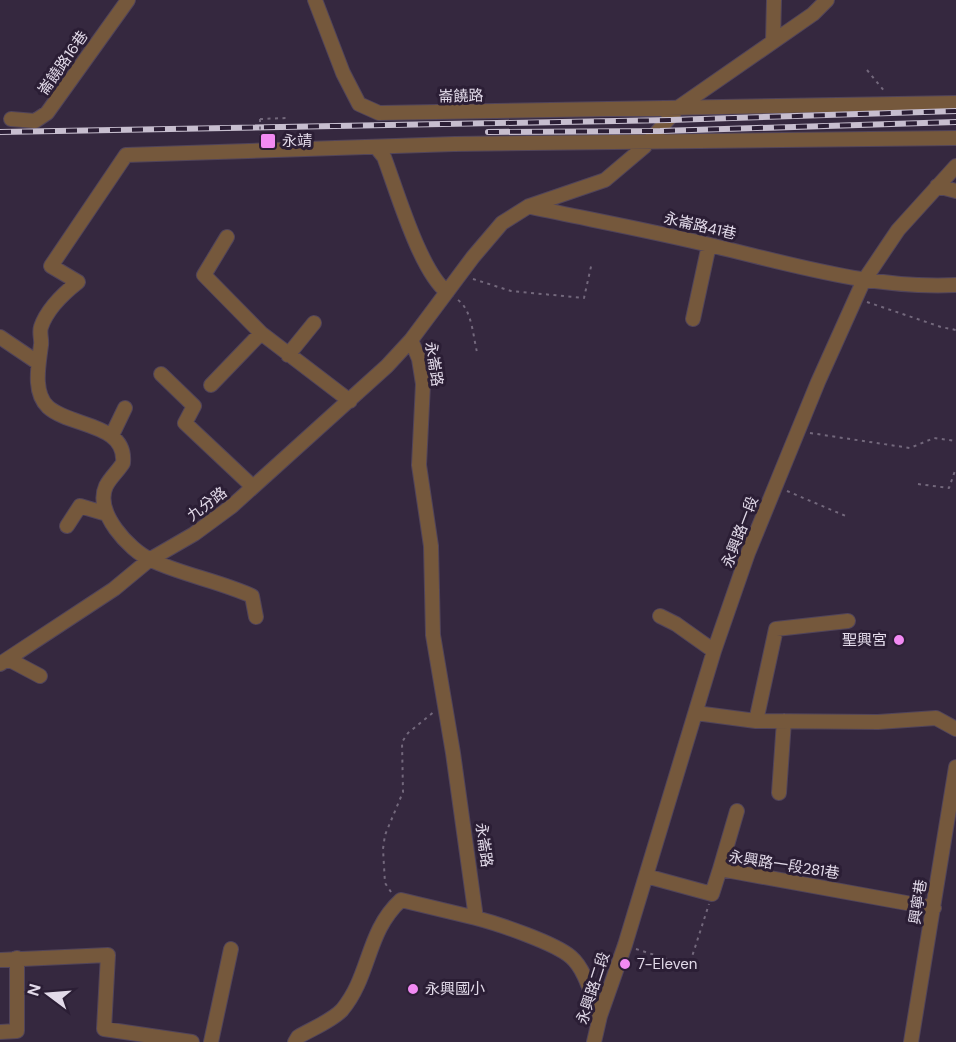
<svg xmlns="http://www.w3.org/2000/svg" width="956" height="1042" font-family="'DM Sans','Noto Sans TC',sans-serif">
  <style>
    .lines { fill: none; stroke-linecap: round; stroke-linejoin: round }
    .minor-casing { stroke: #51445a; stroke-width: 16 }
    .path { stroke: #73687c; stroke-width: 2; stroke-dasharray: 3 4.5; stroke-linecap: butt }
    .minor { stroke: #75583c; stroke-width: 14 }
    .rail-casing { stroke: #c7becf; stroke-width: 6 }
    .rail { stroke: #2b1e35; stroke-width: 4; stroke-dasharray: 11; stroke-linecap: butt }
    .path-bridge { stroke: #73687c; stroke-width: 2; stroke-dasharray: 3 4.5; stroke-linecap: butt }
    .poi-dot { fill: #f28af3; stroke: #2b1e35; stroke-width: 2 }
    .labels { text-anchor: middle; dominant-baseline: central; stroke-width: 6; stroke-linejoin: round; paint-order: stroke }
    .street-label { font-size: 15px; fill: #e2dae9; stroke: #2b1e35 }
    .poi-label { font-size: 15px; fill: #e2dae9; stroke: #2b1e35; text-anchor: start }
  </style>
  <rect width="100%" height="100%" fill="#35283f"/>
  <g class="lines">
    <g class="minor-casing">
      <path id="minor" d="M 315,0 L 343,73 L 359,104 L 379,113 L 956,103
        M 773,42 L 774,0
        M 11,119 L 35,121 L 47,113 L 128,0
        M 376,147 L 384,157 C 397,191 420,271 447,292
        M 937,186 L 956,191
        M 531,207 C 592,220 653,231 714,246 C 794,265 873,289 956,285
        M 227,237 L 204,275 L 261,333 L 350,401
        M 693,319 L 709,245
        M 0,337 L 37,362
        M 411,340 L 419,359 L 423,384 L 419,465 L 431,546 L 433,635 L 453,753 L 476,918 C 499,924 555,943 571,957 C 586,970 592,998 600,1016
        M 288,355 L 314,323
        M 161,374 L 194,406 L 185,423 L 253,487
        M 211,385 L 261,333
        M 112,435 L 125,408
        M 67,526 L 80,506 L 107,514
        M 660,616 L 676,624 L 714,651
        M 256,617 L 252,596 C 219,581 183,575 151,560 C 129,550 94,512 106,486 C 110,478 118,471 123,463 C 127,423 70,427 48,407 C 32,392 39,363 41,345 C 42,340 39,333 41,327 C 47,309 64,293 78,282 L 51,266 L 126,155 L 454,144 L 956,138
        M 8,659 L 40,676
        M 0,664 L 114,589 L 149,560 L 194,534 L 232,506 L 387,366 L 411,340 L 473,257 L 502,223 L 529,206 L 605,180 L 644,147 L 679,107 L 813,14 L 827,0
        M 696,713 L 756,721 L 878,722 L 936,718 L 956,729
        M 756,721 L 776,629 L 848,621
        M 779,793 L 784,721
        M 720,869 L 737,811
        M 646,876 L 712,894 L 720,869 L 934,908
        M 0,960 L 108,955 L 104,1029 L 192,1042
        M 0,1032 L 17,1031 L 17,958
        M 211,1042 L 231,949
        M 295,1042 L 298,1037 C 311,1029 332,1021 342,1010 C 371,975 366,932 401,900 L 476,918
        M 594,1042 L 600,1016 L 625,945 L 714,651 L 748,553 L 818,382 L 863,282 L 898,230 L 956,166
        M 911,1042 L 956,767"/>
    </g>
    <path class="path" d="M 867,70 L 885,92
      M 260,119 L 287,118
      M 473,279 L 511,291 L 584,298 L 592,262
      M 458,300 C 472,310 473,336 477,352
      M 867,302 L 941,327 L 956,330
      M 810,433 L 910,448 L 934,438 L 956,441
      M 918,484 L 949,488 L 956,468
      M 787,491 L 848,517
      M 391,892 L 385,883 L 383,849 L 385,835 L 403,792 L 402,742 L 408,733 L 435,711
      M 636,949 L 689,966 L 709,904"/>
    <use href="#minor" class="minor"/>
    <g class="rail-casing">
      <path id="rail" d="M 0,132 L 670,120 L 956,111
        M 488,132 L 660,131 L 956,122"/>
    </g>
    <use href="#rail" class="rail"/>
    <path class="path-bridge" d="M 260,119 L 260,142"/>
  </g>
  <g class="poi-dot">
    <rect x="260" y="133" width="16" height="16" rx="3"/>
    <circle cx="899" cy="640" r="6"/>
    <circle cx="625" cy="964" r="6"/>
    <circle cx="413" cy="989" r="6"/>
  </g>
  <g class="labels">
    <g class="street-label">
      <text transform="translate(63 63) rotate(-55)">崙饒路16巷</text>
      <text transform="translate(461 96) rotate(-1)">崙饒路</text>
      <text transform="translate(700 226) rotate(13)">永崙路41巷</text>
      <text transform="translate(434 364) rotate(81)">永崙路</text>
      <text transform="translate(207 504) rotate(-37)">九分路</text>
      <text transform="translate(740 532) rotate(-69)">永興路一段</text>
      <text transform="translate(484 845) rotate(82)">永崙路</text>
      <text transform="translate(784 865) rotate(9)">永興路一段281巷</text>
      <text transform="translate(918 902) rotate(-81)">興寧巷</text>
      <text transform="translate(593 988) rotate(-72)">永興路二段</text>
    </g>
    <g class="poi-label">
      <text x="282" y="141">永靖</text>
      <text x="887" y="640" text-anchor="end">聖興宮</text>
      <text x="637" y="964">7-Eleven</text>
      <text x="425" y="989">永興國小</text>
    </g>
  </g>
  <g transform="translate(48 994) rotate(286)" stroke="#2b1e35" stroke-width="4.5" paint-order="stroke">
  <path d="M0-4.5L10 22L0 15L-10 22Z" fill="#e2dae9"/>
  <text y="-9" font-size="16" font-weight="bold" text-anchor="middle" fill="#e2dae9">N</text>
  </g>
</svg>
